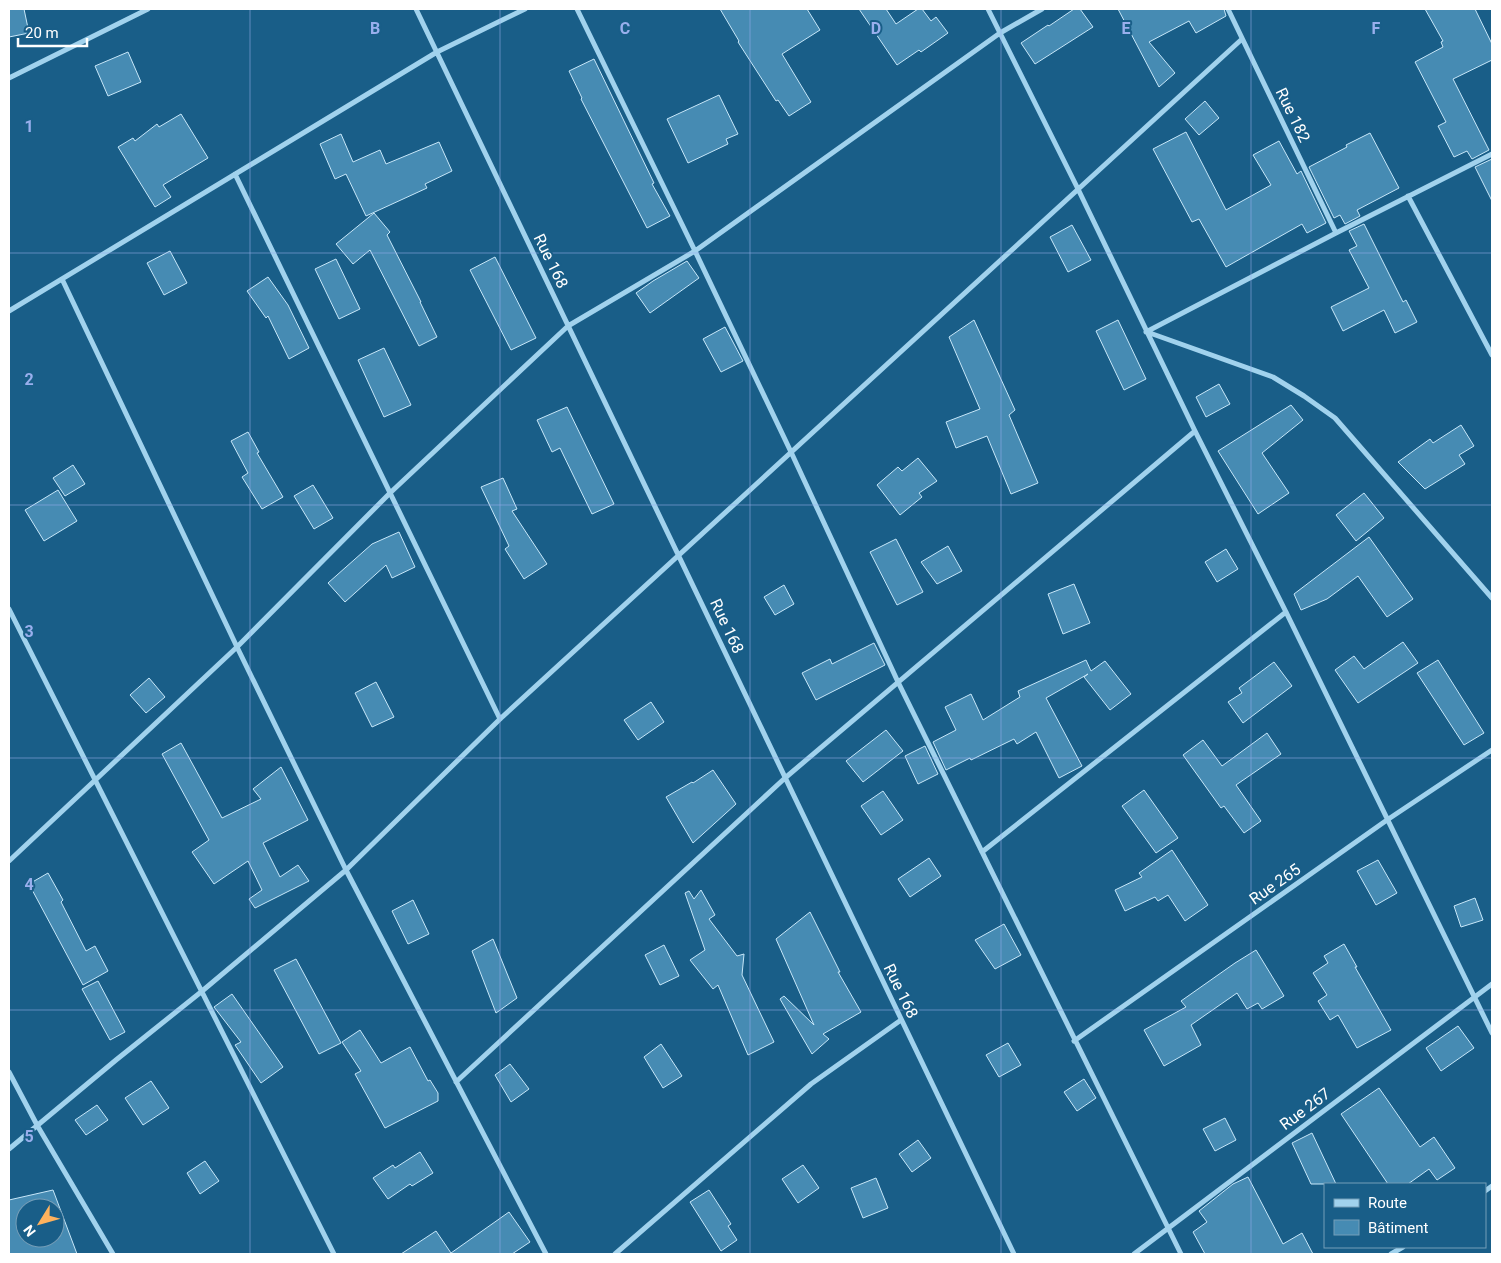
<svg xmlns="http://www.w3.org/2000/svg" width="1501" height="1263" font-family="Roboto,sans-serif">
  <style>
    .building { fill: #468bb3; stroke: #c7e7f9; fill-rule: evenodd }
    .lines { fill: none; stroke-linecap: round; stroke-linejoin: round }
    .minor { stroke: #a1d2ed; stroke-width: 5 }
    .grid { fill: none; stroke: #99afed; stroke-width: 1; stroke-opacity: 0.55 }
    .labels { text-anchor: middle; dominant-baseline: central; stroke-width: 4; stroke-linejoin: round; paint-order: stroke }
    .street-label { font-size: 16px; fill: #fff; stroke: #195e88 }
    .grid-label { font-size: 16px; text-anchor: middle; font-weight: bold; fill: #99afed; stroke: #195e88; stroke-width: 4; stroke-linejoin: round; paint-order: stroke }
  </style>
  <rect width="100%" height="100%" fill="#195e88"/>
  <path class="building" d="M 9,9 L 24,9 L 29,33 L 9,37 Z
    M 720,9 L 807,9 L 820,30 L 782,54 L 811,102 L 789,116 L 778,100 L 776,101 L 738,42 L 739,41 Z
    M 859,9 L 886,9 L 896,24 L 918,9 L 922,9 L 931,21 L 936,17 L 948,33 L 921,52 L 919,50 L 897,65 Z
    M 1074,9 L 1080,9 L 1093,27 L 1035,64 L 1021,43 L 1048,25 L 1049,26 Z
    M 1118,9 L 1224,9 L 1226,16 L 1196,33 L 1189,21 L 1149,42 L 1175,73 L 1159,87 Z
    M 1425,9 L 1475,9 L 1492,44 L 1492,60 L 1453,79 L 1489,150 L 1472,159 L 1467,151 L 1454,157 L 1438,126 L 1446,122 L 1415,62 L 1443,47 L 1441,42 L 1443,41 Z
    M 128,52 L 141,82 L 108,96 L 95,66 Z
    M 594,59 L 654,183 L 652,184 L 670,216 L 647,228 L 581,99 L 582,98 L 569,71 Z
    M 719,95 L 738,134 L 726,139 L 728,144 L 688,163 L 667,119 Z
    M 1205,101 L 1219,118 L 1199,135 L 1185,119 Z
    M 181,114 L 208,158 L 163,185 L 171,197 L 155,207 L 118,147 L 133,138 L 135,141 L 157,124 L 159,127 Z
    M 1186,132 L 1226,210 L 1271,185 L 1253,155 L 1279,141 L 1297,174 L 1301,171 L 1326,223 L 1307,233 L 1302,224 L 1226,267 L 1199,219 L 1192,222 L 1153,149 Z
    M 1370,133 L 1399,188 L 1357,210 L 1360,216 L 1345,224 L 1340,215 L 1334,218 L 1309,167 L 1347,147 L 1346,145 Z
    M 341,134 L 353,162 L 380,150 L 386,164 L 439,142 L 452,171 L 425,184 L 427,188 L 366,216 L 346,174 L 335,179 L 320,144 Z
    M 1492,159 L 1492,201 L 1475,167 Z
    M 374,213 L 390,232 L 387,235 L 421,302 L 420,302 L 437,337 L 419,346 L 370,250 L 353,264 L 336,244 Z
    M 1364,224 L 1403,302 L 1406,300 L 1417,322 L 1395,333 L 1384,310 L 1343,331 L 1331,307 L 1369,288 L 1349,250 L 1357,246 L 1349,231 Z
    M 1072,225 L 1091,260 L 1068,272 L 1050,237 Z
    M 170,251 L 187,283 L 164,295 L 147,263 Z
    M 495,257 L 536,338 L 511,350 L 470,270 Z
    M 336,259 L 360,309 L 339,319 L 315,269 Z
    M 687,261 L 699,278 L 650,313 L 636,293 L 653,281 Z
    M 268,277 L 288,305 L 309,348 L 289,359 L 268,316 L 266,318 L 247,291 Z
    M 974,320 L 1015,410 L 1009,415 L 1038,483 L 1011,494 L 987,436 L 956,448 L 946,422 L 980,409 L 949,337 Z
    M 1118,320 L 1146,379 L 1124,390 L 1096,331 Z
    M 725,327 L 743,361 L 721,372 L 703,339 Z
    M 384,348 L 411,405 L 384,417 L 358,360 Z
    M 1219,384 L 1230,404 L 1206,417 L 1196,397 Z
    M 1291,405 L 1303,420 L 1262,453 L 1289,493 L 1258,514 L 1218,451 Z
    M 567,407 L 614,504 L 592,514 L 560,448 L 552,452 L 537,420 Z
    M 1461,425 L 1474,446 L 1459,455 L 1465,464 L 1425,489 L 1398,462 L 1430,439 L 1433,443 Z
    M 248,432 L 259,452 L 257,453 L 283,497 L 262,509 L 242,477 L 248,473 L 231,441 Z
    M 918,458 L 937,481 L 919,493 L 922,497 L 900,515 L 877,485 L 898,467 L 902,471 Z
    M 73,465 L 85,484 L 65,496 L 53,478 Z
    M 503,478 L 517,509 L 512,511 L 547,564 L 524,579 L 505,549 L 509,546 L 481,487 Z
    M 313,485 L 333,518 L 314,529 L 294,496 Z
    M 58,490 L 77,521 L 44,541 L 25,510 Z
    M 1364,493 L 1384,518 L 1356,541 L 1336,515 Z
    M 399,532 L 415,567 L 392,578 L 386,565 L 345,602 L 328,583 L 372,544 Z
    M 1369,537 L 1413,599 L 1387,617 L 1358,576 L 1327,599 L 1301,610 L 1294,594 Z
    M 896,539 L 923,592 L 897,605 L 870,552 Z
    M 948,546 L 962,571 L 937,584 L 921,562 Z
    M 1226,549 L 1238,569 L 1217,582 L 1205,562 Z
    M 1074,584 L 1090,623 L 1063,634 L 1048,594 Z
    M 784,585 L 794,604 L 775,615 L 764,597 Z
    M 1403,642 L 1418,663 L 1358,703 L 1335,670 L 1354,656 L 1364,669 Z
    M 874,643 L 885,665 L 816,700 L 802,673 L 830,659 L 832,664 Z
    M 1086,660 L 1091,671 L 1105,661 L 1131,694 L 1110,710 L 1084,677 L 1088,674 L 1046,698 L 1082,766 L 1059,778 L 1036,732 L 1017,744 L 1014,739 L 971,760 L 970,758 L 946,770 L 933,742 L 956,730 L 945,707 L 971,694 L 983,720 L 1020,697 L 1018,691 Z
    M 1438,660 L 1484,733 L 1464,745 L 1417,673 Z
    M 1274,662 L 1292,686 L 1243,723 L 1228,702 L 1242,693 L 1239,688 Z
    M 149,678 L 165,697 L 146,713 L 130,695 Z
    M 376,682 L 394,717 L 372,727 L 355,693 Z
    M 651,702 L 664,722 L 638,740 L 624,720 Z
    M 886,730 L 903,751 L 863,782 L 846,761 Z
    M 1267,733 L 1281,754 L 1236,785 L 1261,821 L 1244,833 L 1224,806 L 1221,808 L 1183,755 L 1203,740 L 1222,766 Z
    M 181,743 L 222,818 L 261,799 L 253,789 L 281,767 L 308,820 L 263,843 L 280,877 L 298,865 L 309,881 L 255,908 L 249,899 L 262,890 L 248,861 L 214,884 L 192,852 L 209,840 L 162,754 Z
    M 925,746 L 938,774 L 918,784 L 905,756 Z
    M 713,770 L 736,804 L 693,843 L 666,797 L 692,782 L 693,783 Z
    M 1144,790 L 1178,838 L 1156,853 L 1122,806 Z
    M 883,791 L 903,820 L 881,835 L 861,806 Z
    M 1172,850 L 1208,905 L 1185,921 L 1168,895 L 1158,901 L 1155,897 L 1125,911 L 1115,890 L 1142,877 L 1139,873 Z
    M 929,858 L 941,876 L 910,897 L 898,879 Z
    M 1378,860 L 1397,893 L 1376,905 L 1357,871 Z
    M 48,873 L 63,900 L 61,902 L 86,951 L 95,946 L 108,971 L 83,985 L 29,884 Z
    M 701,890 L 715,915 L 709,919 L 737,956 L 744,954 L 742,975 L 774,1042 L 748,1055 L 718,985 L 713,989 L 690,960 L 705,950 L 685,893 L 689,891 L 694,899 Z
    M 1475,898 L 1483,920 L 1461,927 L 1454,906 Z
    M 413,900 L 429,934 L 408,944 L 392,911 Z
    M 810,912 L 840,972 L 838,972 L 861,1012 L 823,1034 L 829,1039 L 812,1054 L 780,999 L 784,996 L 814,1025 L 776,939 Z
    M 1004,924 L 1021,955 L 995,969 L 975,940 Z
    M 493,939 L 517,998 L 496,1013 L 472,951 Z
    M 1344,944 L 1357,967 L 1355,967 L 1391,1030 L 1357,1048 L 1338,1015 L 1330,1020 L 1318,1001 L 1327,995 L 1313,973 L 1328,963 L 1324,956 Z
    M 664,945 L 679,976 L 660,985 L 645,955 Z
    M 1256,950 L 1284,996 L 1262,1009 L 1258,1003 L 1247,1009 L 1237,993 L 1191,1025 L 1201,1045 L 1164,1066 L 1144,1030 L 1186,1007 L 1181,1001 L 1235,963 Z
    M 296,959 L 341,1043 L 319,1054 L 274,970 Z
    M 98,981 L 125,1032 L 110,1040 L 82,989 Z
    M 232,994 L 283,1067 L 261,1083 L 235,1045 L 241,1042 L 214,1007 Z
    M 1458,1026 L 1474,1048 L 1441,1071 L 1426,1048 Z
    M 360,1030 L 381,1063 L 410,1047 L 428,1081 L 430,1080 L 438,1093 L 438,1101 L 385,1128 L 355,1074 L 361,1071 L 342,1042 Z
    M 1008,1043 L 1021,1065 L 999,1077 L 986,1055 Z
    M 661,1044 L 682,1076 L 663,1088 L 644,1057 Z
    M 510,1064 L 529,1089 L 511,1102 L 495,1075 Z
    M 1084,1079 L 1096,1098 L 1077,1111 L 1064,1092 Z
    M 151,1081 L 169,1108 L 143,1125 L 125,1098 Z
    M 1379,1088 L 1420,1147 L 1434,1137 L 1455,1168 L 1437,1180 L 1429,1169 L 1408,1184 L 1388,1184 L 1341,1114 Z
    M 97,1105 L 108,1120 L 86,1135 L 75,1120 Z
    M 1225,1118 L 1236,1140 L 1215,1151 L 1203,1129 Z
    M 1312,1133 L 1336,1184 L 1311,1184 L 1292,1143 Z
    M 918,1140 L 931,1158 L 912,1172 L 899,1154 Z
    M 420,1152 L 433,1173 L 412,1186 L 410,1184 L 388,1199 L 373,1178 L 393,1165 L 395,1168 Z
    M 205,1161 L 219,1181 L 200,1194 L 187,1173 Z
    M 803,1165 L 819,1188 L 798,1203 L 782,1179 Z
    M 1248,1177 L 1283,1244 L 1302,1233 L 1313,1254 L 1205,1254 L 1193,1232 L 1207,1222 L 1199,1211 L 1233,1184 Z
    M 876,1178 L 888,1208 L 863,1218 L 851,1188 Z
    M 53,1190 L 77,1254 L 9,1254 L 9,1200 ZM 25,1208 L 55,1208 L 55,1238 L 25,1238 Z
    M 709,1190 L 731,1224 L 728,1226 L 737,1240 L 721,1251 L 690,1202 Z
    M 509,1212 L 530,1242 L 512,1254 L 401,1254 L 436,1231 L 451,1253 Z"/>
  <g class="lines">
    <path class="minor" d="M 416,9 L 1014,1254
      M 577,9 L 695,251 L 791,452 L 898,682 L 1181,1254
      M 988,9 L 1078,189 L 1195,431 L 1286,612 L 1492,1033
      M 1228,9 L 1336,233
      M 9,78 L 148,9
      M 235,174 L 500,719
      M 1408,196 L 1492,355
      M 62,279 L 237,647 L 346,870 L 546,1254
      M 9,311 L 437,52 L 525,9
      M 1146,332 L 1336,233 L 1492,154
      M 1147,332 L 1273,377 L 1304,396 L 1335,418 L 1492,598
      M 9,609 L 334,1254
      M 982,852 L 1286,612
      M 9,861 L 237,647 L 390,493 L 568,326 L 695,251 L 1000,33 L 1042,9
      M 1074,1041 L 1387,820 L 1492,750
      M 9,1072 L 37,1125 L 113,1254
      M 456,1082 L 785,778 L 1195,431
      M 9,1149 L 116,1060 L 201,992 L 346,870 L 500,719 L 1242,39
      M 1485,1191 L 1492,1186
      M 615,1254 L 811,1084 L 901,1020
      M 1134,1254 L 1492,984
      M 1391,1254 L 1403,1247"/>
  </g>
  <path class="grid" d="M 250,9 L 250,1254M 500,9 L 500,1254M 750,9 L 750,1254M 1001,9 L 1001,1254M 1251,9 L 1251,1254M 9,253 L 1492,253M 9,505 L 1492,505M 9,758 L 1492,758M 9,1010 L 1492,1010"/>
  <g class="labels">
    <g class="street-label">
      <text transform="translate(1293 115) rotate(64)">Rue 182</text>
      <text transform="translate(551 261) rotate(64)">Rue 168</text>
      <text transform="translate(727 626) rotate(65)">Rue 168</text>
      <text transform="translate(1275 884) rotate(-35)">Rue 265</text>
      <text transform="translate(901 991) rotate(64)">Rue 168</text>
      <text transform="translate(1305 1109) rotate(-37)">Rue 267</text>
    </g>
  </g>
  <g class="grid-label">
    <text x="375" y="34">B</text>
    <text x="625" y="34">C</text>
    <text x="876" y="34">D</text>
    <text x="1126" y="34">E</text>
    <text x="1376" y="34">F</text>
    <text x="29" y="132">1</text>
    <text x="29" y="385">2</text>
    <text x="29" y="637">3</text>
    <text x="29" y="890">4</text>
    <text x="29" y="1142">5</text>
  </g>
  <rect width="1501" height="1263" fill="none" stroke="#ffffff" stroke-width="20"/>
  <rect x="1324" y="1183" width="162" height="65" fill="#195e88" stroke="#759eb8"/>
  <rect x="1334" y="1199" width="25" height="8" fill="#a1d2ed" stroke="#759eb8"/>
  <text x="1368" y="1208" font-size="15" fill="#ffffff">Route</text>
  <rect x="1334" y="1220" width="25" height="15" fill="#468bb3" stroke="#759eb8"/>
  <text x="1368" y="1233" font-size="15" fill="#ffffff">Bâtiment</text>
  <g transform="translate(40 1223) rotate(233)"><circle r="24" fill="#195e88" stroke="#759eb8"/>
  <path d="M0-4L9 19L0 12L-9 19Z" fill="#ffb25d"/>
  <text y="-8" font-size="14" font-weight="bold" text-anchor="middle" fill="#ffffff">N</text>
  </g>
  <path d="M18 38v8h69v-8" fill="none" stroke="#ffffff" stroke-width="2.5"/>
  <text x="25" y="38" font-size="15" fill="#ffffff" stroke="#195e88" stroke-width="4" paint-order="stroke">20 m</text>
</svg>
